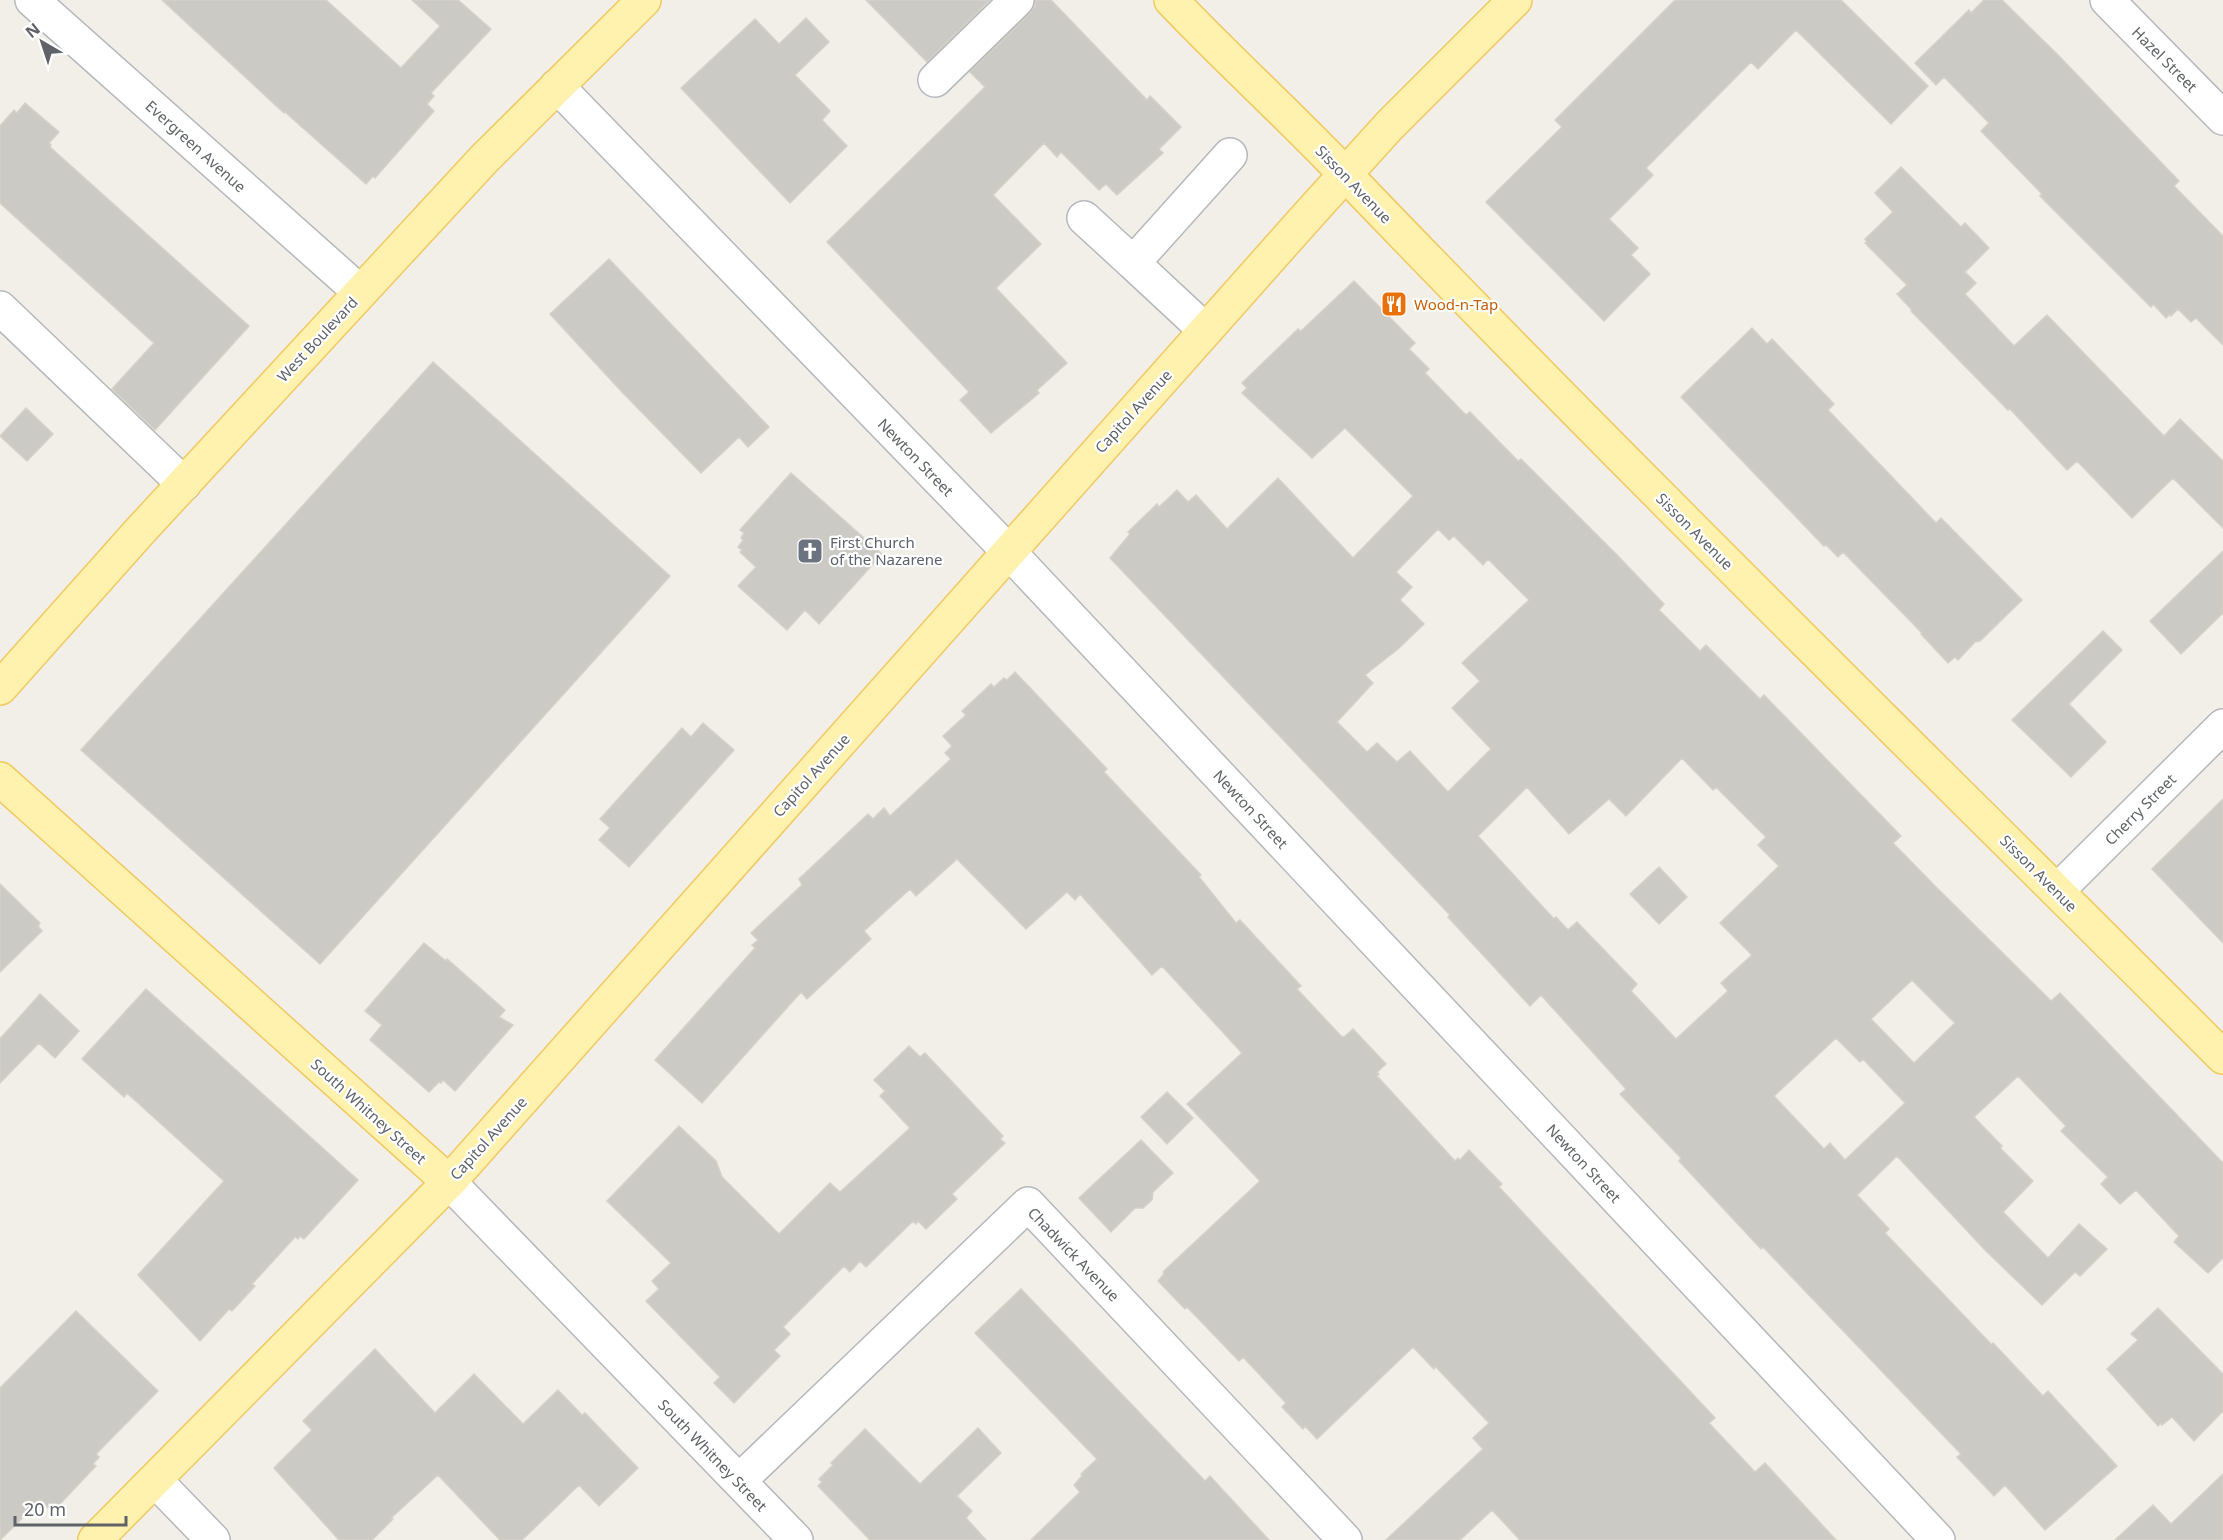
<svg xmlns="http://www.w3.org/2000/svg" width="2223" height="1540" font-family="'Noto Sans',sans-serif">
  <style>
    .building { fill: #cccac5; stroke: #d6d1c6; stroke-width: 1.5; fill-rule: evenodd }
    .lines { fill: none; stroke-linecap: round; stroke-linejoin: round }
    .minor-casing { stroke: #b5b8bc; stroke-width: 36 }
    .major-casing { stroke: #f2c960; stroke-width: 36 }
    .minor { stroke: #fff; stroke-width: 33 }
    .major { stroke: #fff2af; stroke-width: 33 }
    .labels { text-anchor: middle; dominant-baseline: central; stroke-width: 4.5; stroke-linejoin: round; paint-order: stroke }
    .street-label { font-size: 15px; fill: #5f6368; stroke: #fff }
    .food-label { font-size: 15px; fill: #c56008; stroke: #fff; text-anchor: start }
    .worship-label { font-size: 15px; fill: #5b616d; stroke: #fff; text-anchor: start }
  </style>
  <rect width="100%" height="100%" fill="#f1efe8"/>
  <path class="building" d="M 162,0 L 326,0 L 401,68 L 440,26 L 412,0 L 458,0 L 491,29 L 431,93 L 434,96 L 427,104 L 434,111 L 375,178 L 373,176 L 366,184 L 285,112 L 284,113 Z
    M 866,0 L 990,0 L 927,62 Z
    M 1035,0 L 1051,0 L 1147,100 L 1150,96 L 1181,127 L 1159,149 L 1163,153 L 1117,195 L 1106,184 L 1099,190 L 1061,152 L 1057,157 L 1044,143 L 993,195 L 1041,244 L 996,288 L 1067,363 L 1037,390 L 1039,393 L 991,433 L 960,400 L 969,392 L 827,242 L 985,87 L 970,72 L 1030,13 L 1035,6 Z
    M 1675,0 L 1841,0 L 1928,86 L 1891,124 L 1796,30 L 1758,69 L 1751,62 L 1646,168 L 1653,175 L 1609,219 L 1638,248 L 1631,255 L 1650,274 L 1604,321 L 1486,202 L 1562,127 L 1555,120 Z
    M 1984,0 L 2002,0 L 2059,56 L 2179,181 L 2174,186 L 2223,236 L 2223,345 L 2196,318 L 2191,322 L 2178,309 L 2171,316 L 2170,314 L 2166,318 L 2153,304 L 2151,307 L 2040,196 L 2042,194 L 1981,131 L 1989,123 L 1944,77 L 1936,85 L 1915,63 L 1969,10 L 1971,13 Z
    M 806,18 L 829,42 L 795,75 L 830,111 L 822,120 L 847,146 L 790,203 L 681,88 L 755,19 L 779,44 Z
    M 25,103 L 59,132 L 49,143 L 51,145 L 50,147 L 249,326 L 155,430 L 112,389 L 154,343 L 0,203 L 0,126 L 14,110 L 17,113 Z
    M 1901,167 L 1961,227 L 1965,223 L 1989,248 L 1965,272 L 1976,283 L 1965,294 L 2014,346 L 2047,315 L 2164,436 L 2180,419 L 2223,461 L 2223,528 L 2173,478 L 2132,518 L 2077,461 L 2067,470 L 2010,409 L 2008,410 L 1911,311 L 1912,310 L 1897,294 L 1907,285 L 1865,243 L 1867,242 L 1865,239 L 1893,212 L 1875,193 Z
    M 609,259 L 769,427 L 748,447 L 739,437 L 701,473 L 622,392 L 550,314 Z
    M 1354,281 L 1415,343 L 1409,349 L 1429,369 L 1425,373 L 1466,415 L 1470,412 L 1518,461 L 1521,459 L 1618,556 L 1664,604 L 1659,610 L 1700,651 L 1706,645 L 1760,699 L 1764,695 L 1901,836 L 1893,843 L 1934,885 L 2051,1001 L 2060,993 L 2223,1163 L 2223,1258 L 2208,1273 L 2174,1242 L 2179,1236 L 2136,1190 L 2120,1204 L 2101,1184 L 2108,1177 L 2061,1131 L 2066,1126 L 2018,1076 L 1974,1117 L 2002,1146 L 2000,1148 L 2033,1181 L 2003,1212 L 2048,1258 L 2079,1224 L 2107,1249 L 2080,1276 L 2075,1272 L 2042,1305 L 1986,1251 L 1897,1156 L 1857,1195 L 1889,1229 L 1885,1233 L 1992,1345 L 1993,1343 L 2043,1396 L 2048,1391 L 2117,1466 L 2045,1530 L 2005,1485 L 1994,1496 L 1957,1457 L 1961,1454 L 1763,1247 L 1761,1249 L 1679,1161 L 1681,1158 L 1620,1094 L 1626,1089 L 1541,995 L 1530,1006 L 1448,917 L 1450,915 L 1110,558 L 1130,534 L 1128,532 L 1157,504 L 1159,507 L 1177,490 L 1188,502 L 1196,495 L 1227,529 L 1278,478 L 1353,558 L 1413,496 L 1345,428 L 1312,458 L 1242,393 L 1247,388 L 1242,383 L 1298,329 L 1301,331 ZM 1438,529 L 1449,540 L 1454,536 L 1483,565 L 1488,559 L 1529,600 L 1462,663 L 1480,681 L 1452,708 L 1491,749 L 1448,792 L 1410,751 L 1397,762 L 1377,743 L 1367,752 L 1337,722 L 1373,683 L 1365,675 L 1398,649 L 1424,624 L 1400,600 L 1412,587 L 1396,572 ZM 1682,758 L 1713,790 L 1716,787 L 1766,837 L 1758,845 L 1779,866 L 1720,923 L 1752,955 L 1721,983 L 1728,991 L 1676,1039 L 1631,991 L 1637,984 L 1577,922 L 1568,930 L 1556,917 L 1554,919 L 1478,836 L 1527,787 L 1569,834 L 1609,799 L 1626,816 ZM 1912,980 L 1955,1023 L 1914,1063 L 1871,1019 ZM 1836,1038 L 1860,1062 L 1863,1059 L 1905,1103 L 1845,1160 L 1830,1143 L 1824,1149 L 1774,1096 Z
    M 1752,328 L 1767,344 L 1772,339 L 1834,404 L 1828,410 L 1936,523 L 1941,518 L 2022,600 L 1980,641 L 1975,642 L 1958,660 L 1955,657 L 1948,663 L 1921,634 L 1922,633 L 1843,552 L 1838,557 L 1826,545 L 1824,546 L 1681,397 Z
    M 433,362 L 670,576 L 320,964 L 81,750 Z
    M 26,408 L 53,434 L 27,461 L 0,436 Z
    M 791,473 L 882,554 L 819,624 L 805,610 L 787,630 L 738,586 L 756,567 L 740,552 L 742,550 L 738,547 L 743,540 L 741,538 L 744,533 L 740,530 Z
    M 2223,551 L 2223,613 L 2181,654 L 2150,621 Z
    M 2103,631 L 2122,650 L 2069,704 L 2106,742 L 2071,777 L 2012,720 Z
    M 1015,672 L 1107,769 L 1104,772 L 1201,875 L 1199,877 L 1236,923 L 1240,920 L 1301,986 L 1297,989 L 1341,1036 L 1344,1037 L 1353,1029 L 1386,1064 L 1377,1072 L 1379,1074 L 1377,1076 L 1455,1161 L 1458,1158 L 1460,1160 L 1469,1150 L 1502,1184 L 1499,1187 L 1715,1418 L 1709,1423 L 1755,1472 L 1765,1463 L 1836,1540 L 1520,1540 L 1492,1510 L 1460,1540 L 1386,1540 L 1483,1449 L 1473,1438 L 1489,1423 L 1435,1366 L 1434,1369 L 1413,1347 L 1317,1439 L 1305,1426 L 1303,1429 L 1282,1407 L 1286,1403 L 1243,1357 L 1239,1361 L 1187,1307 L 1185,1309 L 1158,1281 L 1164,1274 L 1163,1272 L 1260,1181 L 1187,1104 L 1242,1053 L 1162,966 L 1152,975 L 1080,894 L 1075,900 L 1067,892 L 1026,929 L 957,859 L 916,896 L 910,889 L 864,931 L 871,939 L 807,999 L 801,992 L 702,1103 L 655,1060 L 755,948 L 752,945 L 758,940 L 751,933 L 802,885 L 799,879 L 868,814 L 873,819 L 884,808 L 890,816 L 951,759 L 945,753 L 952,746 L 943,736 L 966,715 L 962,711 L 991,684 L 994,687 L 1004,678 L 1007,680 Z
    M 703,723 L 734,750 L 629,867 L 599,840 L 610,828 L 600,819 L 682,728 L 691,737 Z
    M 2223,799 L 2223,943 L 2152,869 Z
    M 1659,867 L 1687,897 L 1659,924 L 1630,894 Z
    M 0,884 L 40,923 L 38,926 L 42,931 L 0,972 Z
    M 424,943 L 446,961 L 447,959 L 505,1010 L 499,1017 L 513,1025 L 455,1091 L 443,1080 L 441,1083 L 439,1082 L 429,1092 L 370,1040 L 382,1025 L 365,1011 Z
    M 146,989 L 358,1180 L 304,1239 L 300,1236 L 298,1239 L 295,1237 L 252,1284 L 255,1286 L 232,1311 L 229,1309 L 200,1341 L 138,1275 L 224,1181 L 127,1093 L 124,1097 L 82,1059 Z
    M 40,994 L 79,1031 L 55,1058 L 39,1043 L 0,1083 L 0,1039 Z
    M 909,1046 L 920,1057 L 925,1053 L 1003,1136 L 1000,1139 L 1005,1143 L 952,1194 L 957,1199 L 926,1229 L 918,1221 L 916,1224 L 913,1221 L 866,1267 L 860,1261 L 850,1272 L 844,1266 L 783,1327 L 790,1334 L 774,1350 L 780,1356 L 734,1403 L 714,1383 L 720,1377 L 646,1301 L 659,1289 L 652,1281 L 671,1263 L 607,1201 L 679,1126 L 716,1161 L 722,1177 L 779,1234 L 830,1183 L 840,1192 L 910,1128 L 880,1096 L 885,1091 L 874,1080 Z
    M 1167,1092 L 1193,1118 L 1167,1144 L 1141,1117 Z
    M 1141,1140 L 1173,1173 L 1153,1192 L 1152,1200 L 1143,1208 L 1135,1208 L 1111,1232 L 1079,1198 Z
    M 1021,1289 L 1205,1481 L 1210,1476 L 1269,1540 L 1031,1540 L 1080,1492 L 1074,1485 L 1082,1476 L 1081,1474 L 1097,1459 L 975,1333 Z
    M 2158,1308 L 2223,1374 L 2223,1411 L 2194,1441 L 2172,1417 L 2162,1425 L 2161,1423 L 2158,1426 L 2107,1369 L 2138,1340 L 2131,1334 Z
    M 76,1311 L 158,1391 L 96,1454 L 99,1457 L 93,1464 L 96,1466 L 58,1506 L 56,1503 L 49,1509 L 41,1500 L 0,1540 L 0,1388 Z
    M 375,1349 L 435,1413 L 474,1374 L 523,1424 L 558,1390 L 582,1415 L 585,1413 L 638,1468 L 599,1506 L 579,1485 L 522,1540 L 500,1540 L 438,1475 L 391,1518 L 393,1519 L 372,1540 L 339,1540 L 274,1468 L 312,1430 L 303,1421 Z
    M 978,1428 L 1001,1453 L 957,1496 L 972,1511 L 966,1518 L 986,1540 L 870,1540 L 818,1486 L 822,1482 L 819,1479 L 833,1465 L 831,1463 L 865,1429 L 920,1484 Z
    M 2223,1474 L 2223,1540 L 2115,1540 L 2153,1505 L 2171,1524 Z"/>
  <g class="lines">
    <g class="minor-casing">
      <path id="minor" d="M 32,0 L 360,292
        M 2107,0 L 2223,118
        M 935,80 L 1017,0
        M 557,86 L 1009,552 L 1938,1540
        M 1084,218 L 1133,263
        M 0,308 L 184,484
        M 1205,330 L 1133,263 L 1230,155
        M 2057,891 L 2223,726
        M 449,1182 L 796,1540
        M 155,1480 L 213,1540
        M 739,1481 L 1028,1204 L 1345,1540"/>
    </g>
    <g class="major-casing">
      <path id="major" d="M 1171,0 C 1228,60 1289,115 1346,175 C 1633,474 1930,764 2223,1057
        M 0,688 L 140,531 L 484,159 L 644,0
        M 0,779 L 449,1182
        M 95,1540 L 449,1182 L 1303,221 L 1389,126 L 1515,0"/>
    </g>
    <use href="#minor" class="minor"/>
    <use href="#major" class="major"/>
  </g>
  <defs>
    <g id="restaurant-square" transform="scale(1.35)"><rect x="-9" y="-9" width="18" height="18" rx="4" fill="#e8710a" stroke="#fff"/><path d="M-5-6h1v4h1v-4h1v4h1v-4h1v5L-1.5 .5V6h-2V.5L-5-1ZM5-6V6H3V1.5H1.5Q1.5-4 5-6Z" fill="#fff"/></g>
    <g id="church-square" transform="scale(1.35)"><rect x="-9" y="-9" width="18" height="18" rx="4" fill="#6b7280" stroke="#fff"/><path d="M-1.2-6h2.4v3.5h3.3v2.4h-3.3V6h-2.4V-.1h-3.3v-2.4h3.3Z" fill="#fff"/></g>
  </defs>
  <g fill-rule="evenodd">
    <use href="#restaurant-square" x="1394" y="304"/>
    <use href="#church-square" x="810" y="551"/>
  </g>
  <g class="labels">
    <g class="street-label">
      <text transform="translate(2165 59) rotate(45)">Hazel Street</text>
      <text transform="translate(196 146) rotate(42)">Evergreen Avenue</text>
      <text transform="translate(1354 184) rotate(46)">Sisson Avenue</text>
      <text transform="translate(317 339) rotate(-47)">West Boulevard</text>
      <text transform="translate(1133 411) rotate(-48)">Capitol Avenue</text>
      <text transform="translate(916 457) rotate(46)">Newton Street</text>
      <text transform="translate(1695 531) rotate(45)">Sisson Avenue</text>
      <text transform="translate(811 775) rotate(-48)">Capitol Avenue</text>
      <text transform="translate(1251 809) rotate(47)">Newton Street</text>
      <text transform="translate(2140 809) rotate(-45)">Cherry Street</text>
      <text transform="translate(2039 873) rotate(45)">Sisson Avenue</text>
      <text transform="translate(369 1111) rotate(42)">South Whitney Street</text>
      <text transform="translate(488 1138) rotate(-48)">Capitol Avenue</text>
      <text transform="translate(1584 1163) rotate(47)">Newton Street</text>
      <text transform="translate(1074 1254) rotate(46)">Chadwick Avenue</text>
      <text transform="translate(713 1455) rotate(46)">South Whitney Street</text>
    </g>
    <g class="food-label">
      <text x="1414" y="304">Wood-n-Tap</text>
    </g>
    <g class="worship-label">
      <text x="830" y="542">First Church<tspan x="830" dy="17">of the Nazarene</tspan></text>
    </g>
  </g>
  <g transform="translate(42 42) rotate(321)" stroke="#ffffff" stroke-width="4.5" paint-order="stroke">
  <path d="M0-4.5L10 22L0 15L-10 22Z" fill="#5f6368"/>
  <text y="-9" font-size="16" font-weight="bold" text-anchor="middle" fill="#5f6368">N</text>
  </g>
  <path d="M15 1516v9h111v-9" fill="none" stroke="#5f6368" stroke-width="3"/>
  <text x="24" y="1516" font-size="18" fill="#5f6368" stroke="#ffffff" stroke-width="4.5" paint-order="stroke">20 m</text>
</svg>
